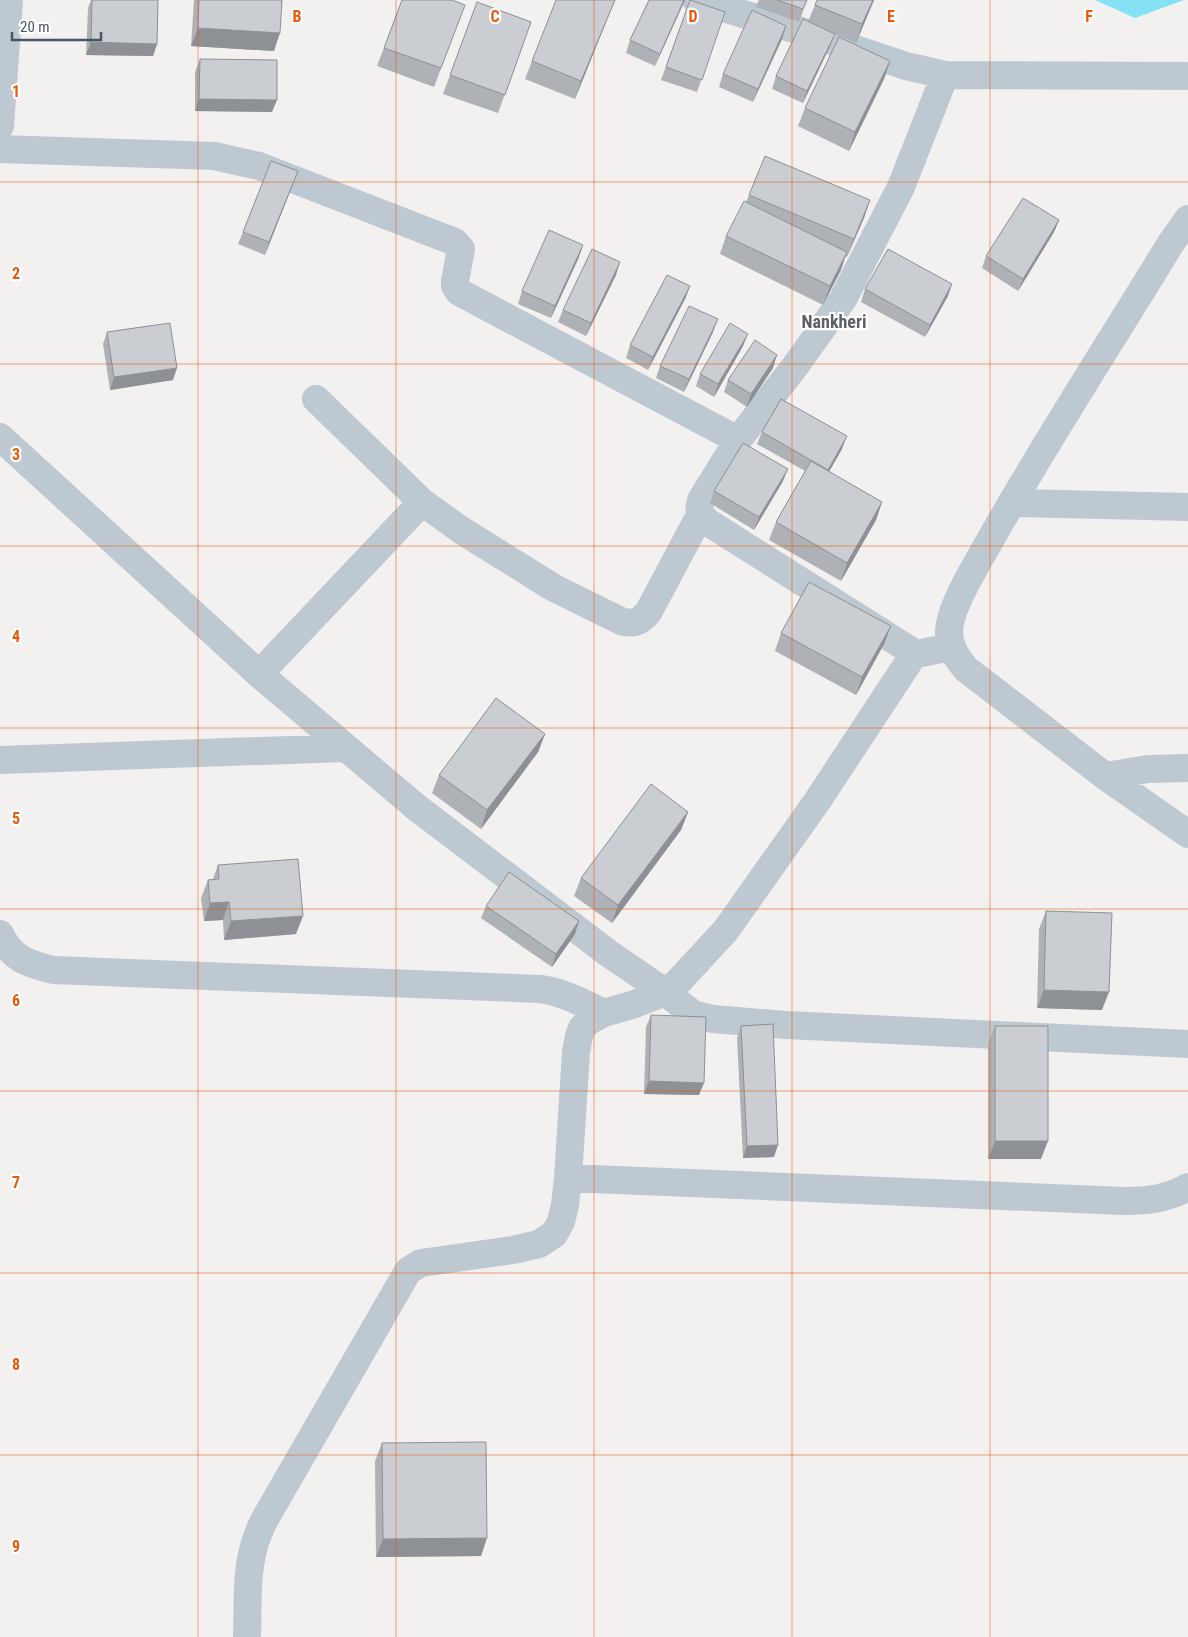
<svg xmlns="http://www.w3.org/2000/svg" width="1188" height="1637" font-family="'Roboto Condensed',sans-serif">
  <style>
    .water { fill: #85e1f4 }
    .lines { fill: none; stroke-linecap: round; stroke-linejoin: round }
    .minor { stroke: #bdc8d0; stroke-width: 28 }
    .wall { fill: #aeb1b5 }
    .shaded-wall { fill: #8d9094 }
    .building { fill: #caced3; stroke: #8d9094 }
    .grid { fill: none; stroke: #e8590c; stroke-width: 1; stroke-opacity: 0.55 }
    .labels { text-anchor: middle; dominant-baseline: central; stroke-width: 4.5; stroke-linejoin: round; paint-order: stroke }
    .quarter-label { font-size: 18px; font-weight: bold; fill: #5c6166; stroke: #fff }
    .grid-label { font-size: 16px; text-anchor: middle; font-weight: bold; fill: #e8590c; stroke: #fff; stroke-width: 4.5; stroke-linejoin: round; paint-order: stroke }
  </style>
  <rect width="100%" height="100%" fill="#f3f0f0"/>
  <path class="water" d="M 1095,0 L 1184,0 L 1135,18 Z"/>
  <g class="lines">
    <path class="minor" d="M 696,0 L 804,32 L 906,66 L 945,75 L 1188,76
      M 0,126 L 9,0
      M 0,149 L 214,156 L 259,166 L 455,242 L 461,249 L 455,281 L 455,286 L 459,292 L 738,440
      M 1188,219 L 1171,243 C 1110,343 1046,441 989,542 C 977,564 949,608 949,632 C 949,647 957,658 966,669 L 1105,776 L 1188,834
      M 316,399 L 422,502 L 461,530 L 554,588 L 623,622 C 636,624 641,621 649,611 L 700,515
      M 0,437 L 259,674 L 416,807 L 608,953 L 665,992 L 693,1014 L 713,1019 L 786,1025 L 1188,1044
      M 1011,503 L 1188,507
      M 916,654 L 706,521 C 699,514 698,510 701,500 L 738,440 L 796,365 L 843,299 L 901,187 L 945,75
      M 259,674 L 422,502
      M 0,760 L 345,748
      M 1105,776 L 1148,769 L 1188,768
      M 0,934 C 11,959 29,964 53,970 L 540,989 C 563,992 583,1003 604,1013
      M 568,1178 L 1124,1201 C 1147,1201 1167,1199 1188,1187
      M 247,1637 C 248,1609 246,1578 253,1550 C 256,1538 260,1528 266,1517 L 408,1271 L 421,1263 L 513,1250 L 539,1244 L 554,1234 L 561,1222 L 565,1205 L 568,1178 L 576,1052 L 579,1036 L 582,1028 L 589,1021 L 604,1013 L 635,1004 L 665,992 L 678,982 L 726,930 L 818,800 L 912,657 L 916,654 L 952,647"/>
  </g>
  <path class="wall" d="M 91,0 L 158,0 L 157,44 L 153,56 L 86,55 L 88,8 Z
    M 194,0 L 282,0 L 274,51 L 191,46 Z
    M 402,0 L 465,5 L 434,87 L 377,66 Z
    M 615,0 L 575,99 L 525,79 L 532,61 Z
    M 649,0 L 685,0 L 655,66 L 626,53 L 630,40 Z
    M 690,0 L 725,12 L 697,92 L 661,80 Z
    M 759,0 L 807,0 L 799,22 L 756,7 Z
    M 817,0 L 874,0 L 856,43 L 832,33 L 835,34 L 830,46 L 803,103 L 772,89 L 776,76 L 808,22 Z
    M 477,2 L 531,22 L 498,113 L 443,94 Z
    M 786,26 L 782,39 L 753,102 L 719,87 L 723,74 Z
    M 200,59 L 272,112 L 195,111 L 195,72 Z
    M 890,61 L 884,79 L 849,151 L 798,126 L 805,108 Z
    M 293,184 L 265,255 L 238,244 L 243,232 Z
    M 749,195 L 870,200 L 864,218 L 847,257 L 845,256 L 841,270 L 823,305 L 720,254 L 726,236 L 746,202 Z
    M 1059,220 L 1054,232 L 1018,291 L 982,268 L 986,256 Z
    M 579,257 L 551,318 L 518,304 L 522,291 Z
    M 616,275 L 586,336 L 558,322 L 563,310 Z
    M 690,286 L 685,299 L 648,370 L 626,358 L 630,345 Z
    M 865,289 L 948,296 L 925,337 L 861,302 Z
    M 107,332 L 173,380 L 110,390 L 103,344 Z
    M 713,332 L 684,392 L 656,378 L 660,366 Z
    M 743,346 L 714,397 L 696,386 L 700,374 Z
    M 773,368 L 747,407 L 724,392 L 728,380 Z
    M 762,432 L 842,449 L 829,472 L 882,502 L 876,520 L 841,581 L 769,540 L 776,522 L 805,471 L 757,444 Z
    M 783,481 L 754,530 L 710,503 L 714,491 Z
    M 891,626 L 884,644 L 856,695 L 775,651 L 781,633 Z
    M 545,734 L 538,752 L 481,829 L 432,793 L 439,775 Z
    M 688,812 L 681,830 L 612,923 L 574,896 L 581,878 Z
    M 218,865 L 296,934 L 224,940 L 223,920 L 204,921 L 201,898 L 208,880 L 213,879 Z
    M 486,906 L 575,934 L 552,967 L 481,918 Z
    M 1046,911 L 1102,1010 L 1037,1008 L 1039,929 Z
    M 651,1015 L 699,1095 L 644,1094 L 646,1027 Z
    M 741,1026 L 774,1157 L 743,1158 L 737,1038 Z
    M 995,1026 L 1041,1159 L 988,1159 L 988,1044 Z
    M 382,1443 L 481,1556 L 376,1557 L 375,1461 Z"/>
  <path class="shaded-wall" d="M 615,0 L 575,99 L 581,81 Z
    M 684,0 L 685,0 L 655,66 L 660,54 Z
    M 873,0 L 874,0 L 856,43 L 862,24 Z
    M 786,26 L 782,39 L 753,102 L 758,89 Z
    M 198,28 L 280,33 L 274,51 L 191,46 Z
    M 835,34 L 830,46 L 803,103 L 807,91 Z
    M 91,42 L 157,44 L 153,56 L 86,55 Z
    M 890,61 L 884,79 L 849,151 L 855,132 Z
    M 199,99 L 277,100 L 272,112 L 195,111 Z
    M 298,171 L 293,184 L 265,255 L 269,242 Z
    M 870,200 L 864,218 L 847,257 L 854,239 Z
    M 1059,220 L 1054,232 L 1018,291 L 1023,279 Z
    M 583,245 L 579,257 L 551,318 L 555,306 Z
    M 847,252 L 841,270 L 823,305 L 830,286 Z
    M 620,262 L 616,275 L 586,336 L 591,323 Z
    M 952,284 L 948,296 L 925,337 L 930,325 Z
    M 690,286 L 685,299 L 648,370 L 653,357 Z
    M 718,319 L 713,332 L 684,392 L 689,379 Z
    M 748,334 L 743,346 L 714,397 L 718,384 Z
    M 777,355 L 773,368 L 747,407 L 751,394 Z
    M 177,368 L 173,380 L 110,390 L 114,377 Z
    M 847,436 L 842,449 L 823,482 L 828,470 Z
    M 788,469 L 783,481 L 754,530 L 759,517 Z
    M 882,502 L 876,520 L 841,581 L 847,563 Z
    M 891,626 L 884,644 L 856,695 L 862,677 Z
    M 545,734 L 538,752 L 481,829 L 487,810 Z
    M 688,812 L 681,830 L 612,923 L 618,905 Z
    M 229,902 L 223,920 L 204,921 L 210,903 Z
    M 303,916 L 296,934 L 224,940 L 231,921 Z
    M 579,921 L 575,934 L 552,967 L 556,954 Z
    M 1044,990 L 1109,992 L 1102,1010 L 1037,1008 Z
    M 649,1081 L 704,1083 L 699,1095 L 644,1094 Z
    M 995,1141 L 1048,1141 L 1041,1159 L 988,1159 Z
    M 778,1145 L 774,1157 L 743,1158 L 747,1146 Z
    M 487,1538 L 481,1556 L 376,1557 L 383,1539 Z"/>
  <path class="building" d="M 92,0 L 158,0 L 157,44 L 91,42 Z
    M 199,0 L 282,0 L 280,33 L 198,28 Z
    M 402,0 L 452,0 L 465,5 L 441,68 L 384,48 Z
    M 556,0 L 615,0 L 581,81 L 532,61 Z
    M 649,0 L 684,0 L 660,54 L 630,40 Z
    M 690,0 L 725,12 L 702,80 L 666,67 Z
    M 777,0 L 807,0 L 803,9 Z
    M 817,0 L 873,0 L 862,24 L 815,5 Z
    M 477,2 L 531,22 L 505,95 L 450,75 Z
    M 752,10 L 786,26 L 758,89 L 723,74 Z
    M 803,19 L 835,34 L 807,91 L 776,76 Z
    M 839,37 L 890,61 L 855,132 L 805,108 Z
    M 200,59 L 277,60 L 277,100 L 199,99 Z
    M 765,156 L 870,200 L 854,239 L 749,195 Z
    M 271,161 L 298,171 L 269,242 L 243,232 Z
    M 1023,198 L 1059,220 L 1023,279 L 986,256 Z
    M 744,201 L 847,252 L 830,286 L 726,236 Z
    M 549,230 L 583,245 L 555,306 L 522,291 Z
    M 592,249 L 620,262 L 591,323 L 563,310 Z
    M 888,249 L 952,284 L 930,325 L 865,289 Z
    M 667,275 L 690,286 L 653,357 L 630,345 Z
    M 689,306 L 718,319 L 689,379 L 660,366 Z
    M 170,323 L 177,368 L 114,377 L 107,332 Z
    M 730,323 L 748,334 L 718,384 L 700,374 Z
    M 755,340 L 777,355 L 751,394 L 728,380 Z
    M 781,399 L 847,436 L 828,470 L 762,432 Z
    M 743,443 L 788,469 L 759,517 L 714,491 Z
    M 811,461 L 882,502 L 847,563 L 776,522 Z
    M 809,582 L 891,626 L 862,677 L 781,633 Z
    M 496,698 L 545,734 L 487,810 L 439,775 Z
    M 651,784 L 688,812 L 618,905 L 581,878 Z
    M 298,859 L 303,916 L 231,921 L 229,902 L 210,903 L 208,880 L 219,879 L 218,865 Z
    M 509,872 L 579,921 L 556,954 L 486,906 Z
    M 1046,911 L 1112,913 L 1109,992 L 1044,990 Z
    M 651,1015 L 706,1017 L 704,1083 L 649,1081 Z
    M 773,1024 L 778,1145 L 747,1146 L 741,1026 Z
    M 995,1026 L 1048,1026 L 1048,1141 L 995,1141 Z
    M 486,1442 L 487,1538 L 383,1539 L 382,1443 Z"/>
  <path class="grid" d="M 198,0 L 198,1637M 396,0 L 396,1637M 594,0 L 594,1637M 792,0 L 792,1637M 990,0 L 990,1637M 0,182 L 1188,182M 0,364 L 1188,364M 0,546 L 1188,546M 0,728 L 1188,728M 0,909 L 1188,909M 0,1091 L 1188,1091M 0,1273 L 1188,1273M 0,1455 L 1188,1455"/>
  <g class="labels">
    <g class="quarter-label">
      <text x="834" y="321">Nankheri</text>
    </g>
  </g>
  <g class="grid-label">
    <text x="297" y="22">B</text>
    <text x="495" y="22">C</text>
    <text x="693" y="22">D</text>
    <text x="891" y="22">E</text>
    <text x="1089" y="22">F</text>
    <text x="16" y="97">1</text>
    <text x="16" y="279">2</text>
    <text x="16" y="460">3</text>
    <text x="16" y="642">4</text>
    <text x="16" y="824">5</text>
    <text x="16" y="1006">6</text>
    <text x="16" y="1188">7</text>
    <text x="16" y="1370">8</text>
    <text x="16" y="1552">9</text>
  </g>
  <path d="M12 32v8h89v-8" fill="none" stroke="#46555f" stroke-width="2.5"/>
  <text x="20" y="32" font-size="15" fill="#46555f" stroke="#ffffff" stroke-width="4" paint-order="stroke">20 m</text>
</svg>
